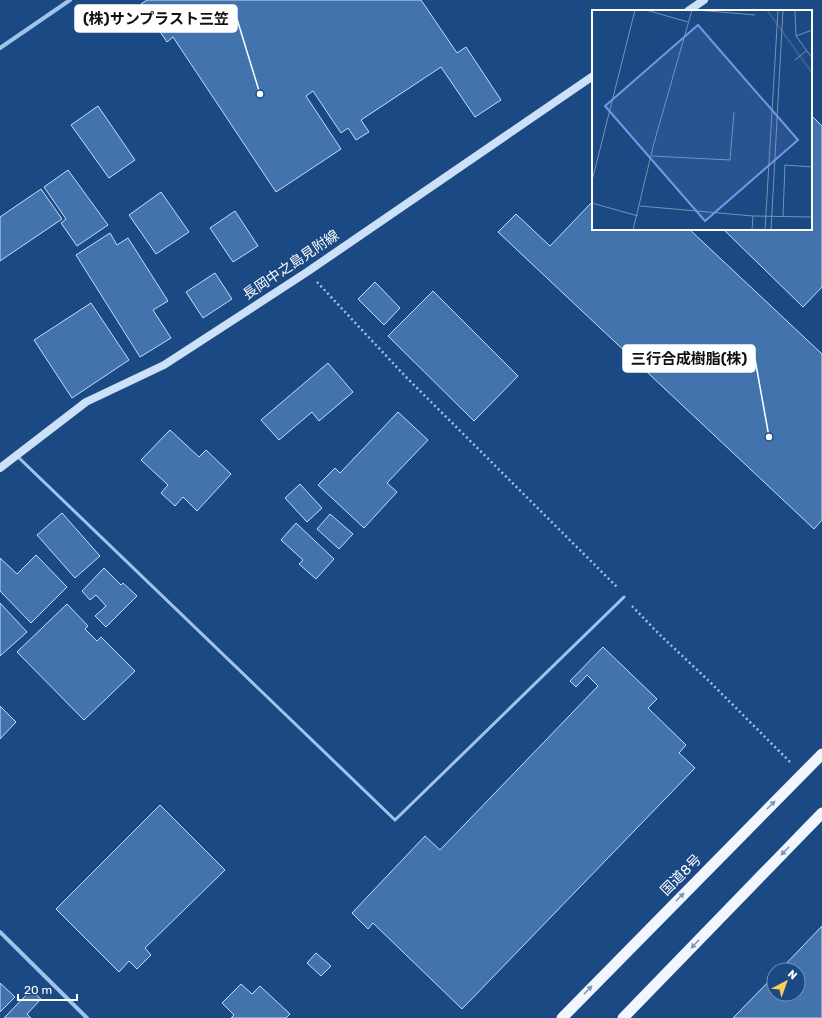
<svg xmlns="http://www.w3.org/2000/svg" width="822" height="1018" font-family="Rubik,'Noto Sans JP',sans-serif">
  <style>
    .building { fill: #4373ad; stroke: #c5ddf8 }
    .lines { fill: none; stroke-linecap: round; stroke-linejoin: round }
    .path { stroke: #a0c3eb; stroke-width: 2.5; stroke-dasharray: 2 3; stroke-linecap: butt }
    .service { stroke: #a0c3eb; stroke-width: 3 }
    .minor { stroke: #a0c3eb; stroke-width: 4 }
    .secondary { stroke: #cce0f8; stroke-width: 8 }
    .trunk { stroke: #f2f7ff; stroke-width: 11 }
    .oneway { fill: #7c97bb }
    .labels { text-anchor: middle; dominant-baseline: central; stroke-width: 3; stroke-linejoin: round; paint-order: stroke }
    .street-label { font-size: 14px; fill: #fff; stroke: #1b4983 }
    .inset-river { fill: none; stroke: #3c608b; stroke-width: 2 }
    .inset-road { fill: none; stroke: #7692b5; stroke-width: 1 }
    .view { fill: #7795e8; fill-opacity: 0.15; stroke: #7795e8; stroke-width: 2 }
    .inset-edge { fill: none; stroke: #fff; stroke-width: 2 }
    .leader { fill: none; stroke: #fff; stroke-width: 1.5 }
    .callout-dot { fill: #fff; stroke: #1b4983; stroke-width: 1.5 }
    .callout { fill: #fff; stroke: #fff; stroke-width: 1.5 }
    .callout-label { font-size: 15px; text-anchor: middle; font-weight: bold; fill: #111 }
  </style>
  <rect width="100%" height="100%" fill="#1b4983"/>
  <path class="building" d="M 147,0 L 421,0 L 457,53 L 466,47 L 501,100 L 475,117 L 441,67 L 361,120 L 369,132 L 356,140 L 348,128 L 341,133 L 313,91 L 306,96 L 341,149 L 276,192 L 173,37 L 167,42 L 141,4 Z
    M 98,106 L 135,160 L 109,178 L 71,125 Z
    M 811,115 L 822,126 L 822,287 L 803,307 L 723,229 L 811,229 Z
    M 68,170 L 108,225 L 77,246 L 61,223 L 66,219 L 44,187 Z
    M 41,189 L 62,219 L 0,261 L 0,217 Z
    M 161,192 L 189,232 L 156,254 L 129,215 Z
    M 593,201 L 593,229 L 689,229 L 822,354 L 822,520 L 814,529 L 498,232 L 516,214 L 550,246 Z
    M 235,211 L 258,246 L 233,262 L 210,228 Z
    M 110,233 L 117,245 L 128,238 L 168,301 L 153,310 L 171,338 L 140,357 L 76,255 Z
    M 215,273 L 232,299 L 203,318 L 186,292 Z
    M 375,282 L 400,308 L 384,325 L 358,299 Z
    M 433,291 L 518,376 L 474,421 L 388,336 Z
    M 91,303 L 129,360 L 72,398 L 34,340 Z
    M 328,363 L 353,392 L 319,421 L 312,412 L 279,440 L 261,420 Z
    M 398,412 L 428,440 L 387,483 L 397,492 L 364,528 L 318,485 L 335,468 L 340,473 Z
    M 170,430 L 199,457 L 206,450 L 231,474 L 197,511 L 183,497 L 175,506 L 161,493 L 168,485 L 141,460 Z
    M 300,484 L 322,508 L 307,522 L 285,498 Z
    M 62,513 L 100,556 L 75,578 L 37,535 Z
    M 330,514 L 353,534 L 339,549 L 317,529 Z
    M 296,523 L 334,559 L 316,579 L 299,564 L 303,560 L 281,540 Z
    M 36,555 L 67,587 L 31,623 L 0,591 L 0,558 L 17,574 Z
    M 104,568 L 121,585 L 123,583 L 137,596 L 106,627 L 95,616 L 106,606 L 96,595 L 90,600 L 82,591 Z
    M 0,603 L 27,632 L 0,656 Z
    M 67,604 L 88,626 L 85,629 L 97,641 L 101,637 L 135,671 L 84,720 L 17,652 Z
    M 603,647 L 657,699 L 648,708 L 686,745 L 679,753 L 695,768 L 462,1009 L 373,923 L 368,929 L 352,913 L 425,836 L 440,850 L 598,686 L 587,675 L 576,687 L 570,681 Z
    M 0,706 L 16,722 L 0,739 Z
    M 160,805 L 225,870 L 145,948 L 151,955 L 137,969 L 129,961 L 119,972 L 56,909 Z
    M 822,926 L 822,1018 L 733,1018 L 774,976 L 774,994 L 798,994 L 798,970 L 780,970 Z
    M 316,953 L 331,966 L 321,976 L 307,963 Z
    M 0,983 L 15,997 L 0,1012 Z
    M 241,984 L 252,994 L 260,986 L 290,1014 L 286,1018 L 231,1018 L 234,1015 L 222,1003 Z
    M 31,990 L 41,999 L 27,1014 L 31,1018 L 4,1018 Z"/>
  <g class="lines">
    <path class="path" d="M 317,282 L 406,377 L 618,588
      M 632,606 L 660,635 L 710,682 L 792,764"/>
    <path class="service" d="M 17,456 L 395,820 L 624,597"/>
    <path class="minor" d="M 0,48 L 70,0
      M 0,932 L 87,1018"/>
    <path class="secondary" d="M 688,11 L 704,0
      M 0,468 L 86,402 L 164,365 L 307,272 L 593,76"/>
    <path class="trunk" d="M 562,1018 L 822,754
      M 623,1018 L 822,813"/>
  </g>
  <defs><path id="oneway-solid" d="M-6-.8H1V-3.2L6.5 0L1 3.2V.8H-6Z"/></defs>
  <g class="oneway">
    <use href="#oneway-solid" transform="translate(771 805) rotate(-45)"/>
    <use href="#oneway-solid" transform="translate(785 851) rotate(134)"/>
    <use href="#oneway-solid" transform="translate(680 897) rotate(-45)"/>
    <use href="#oneway-solid" transform="translate(695 944) rotate(134)"/>
    <use href="#oneway-solid" transform="translate(588 990) rotate(-46)"/>
  </g>
  <g class="labels">
    <g class="street-label">
      <text transform="translate(291 265) rotate(-34)">長岡中之島見附線</text>
      <text transform="translate(681 875) rotate(-45)">国道8号</text>
    </g>
  </g>
  <g transform="translate(592 10)">
    <rect width="220" height="220" fill="#1b4983"/>
    <path class="inset-river" d="M 175,0 L 220,63"/>
    <path class="inset-road" d="M 54,0 L 96,12M 105,0 L 163,5M 203,0 L 204,26 L 220,48M 204,26 L 220,20M 203,50 L 214,41M 60,146 L 138,150 L 142,102M 0,171 L 43,0M 0,193 L 46,206M 48,196 L 161,206 L 220,207M 191,206 L 193,155 L 220,157M 41,220 L 62,133 L 100,0M 160,220 L 161,206M 173,220 L 186,0M 179,220 L 191,0"/>
    <path class="view" d="M 106,15 L 206,130 L 113,211 L 13,96 Z"/>
    <rect width="220" height="220" class="inset-edge"/>
  </g>
  <path class="leader" d="M260 94L237 19M769 437L755 359"/>
  <g class="callout-dot">
    <circle cx="260" cy="94" r="4"/>
    <circle cx="769" cy="437" r="4"/>
  </g>
  <g class="callout">
    <rect x="75" y="5" width="162" height="27" rx="4"/>
    <rect x="623" y="345" width="132" height="27" rx="4"/>
  </g>
  <g class="callout-label">
    <text x="156" y="24">(株)サンプラスト三笠</text>
    <text x="689" y="364">三行合成樹脂(株)</text>
  </g>
  <g transform="translate(786 982) rotate(41)"><circle r="19" fill="#1b4983" stroke="#7692b5"/>
  <path d="M0-3L7 15L0 10L-7 15Z" fill="#fdcd5c"/>
  <text y="-6" font-size="11" font-weight="bold" text-anchor="middle" fill="#ffffff">N</text>
  </g>
  <path d="M18 994v6h59v-6" fill="none" stroke="#ffffff" stroke-width="2"/>
  <text x="24" y="994" font-size="12" fill="#ffffff" stroke="#1b4983" stroke-width="3" paint-order="stroke">20 m</text>
</svg>
